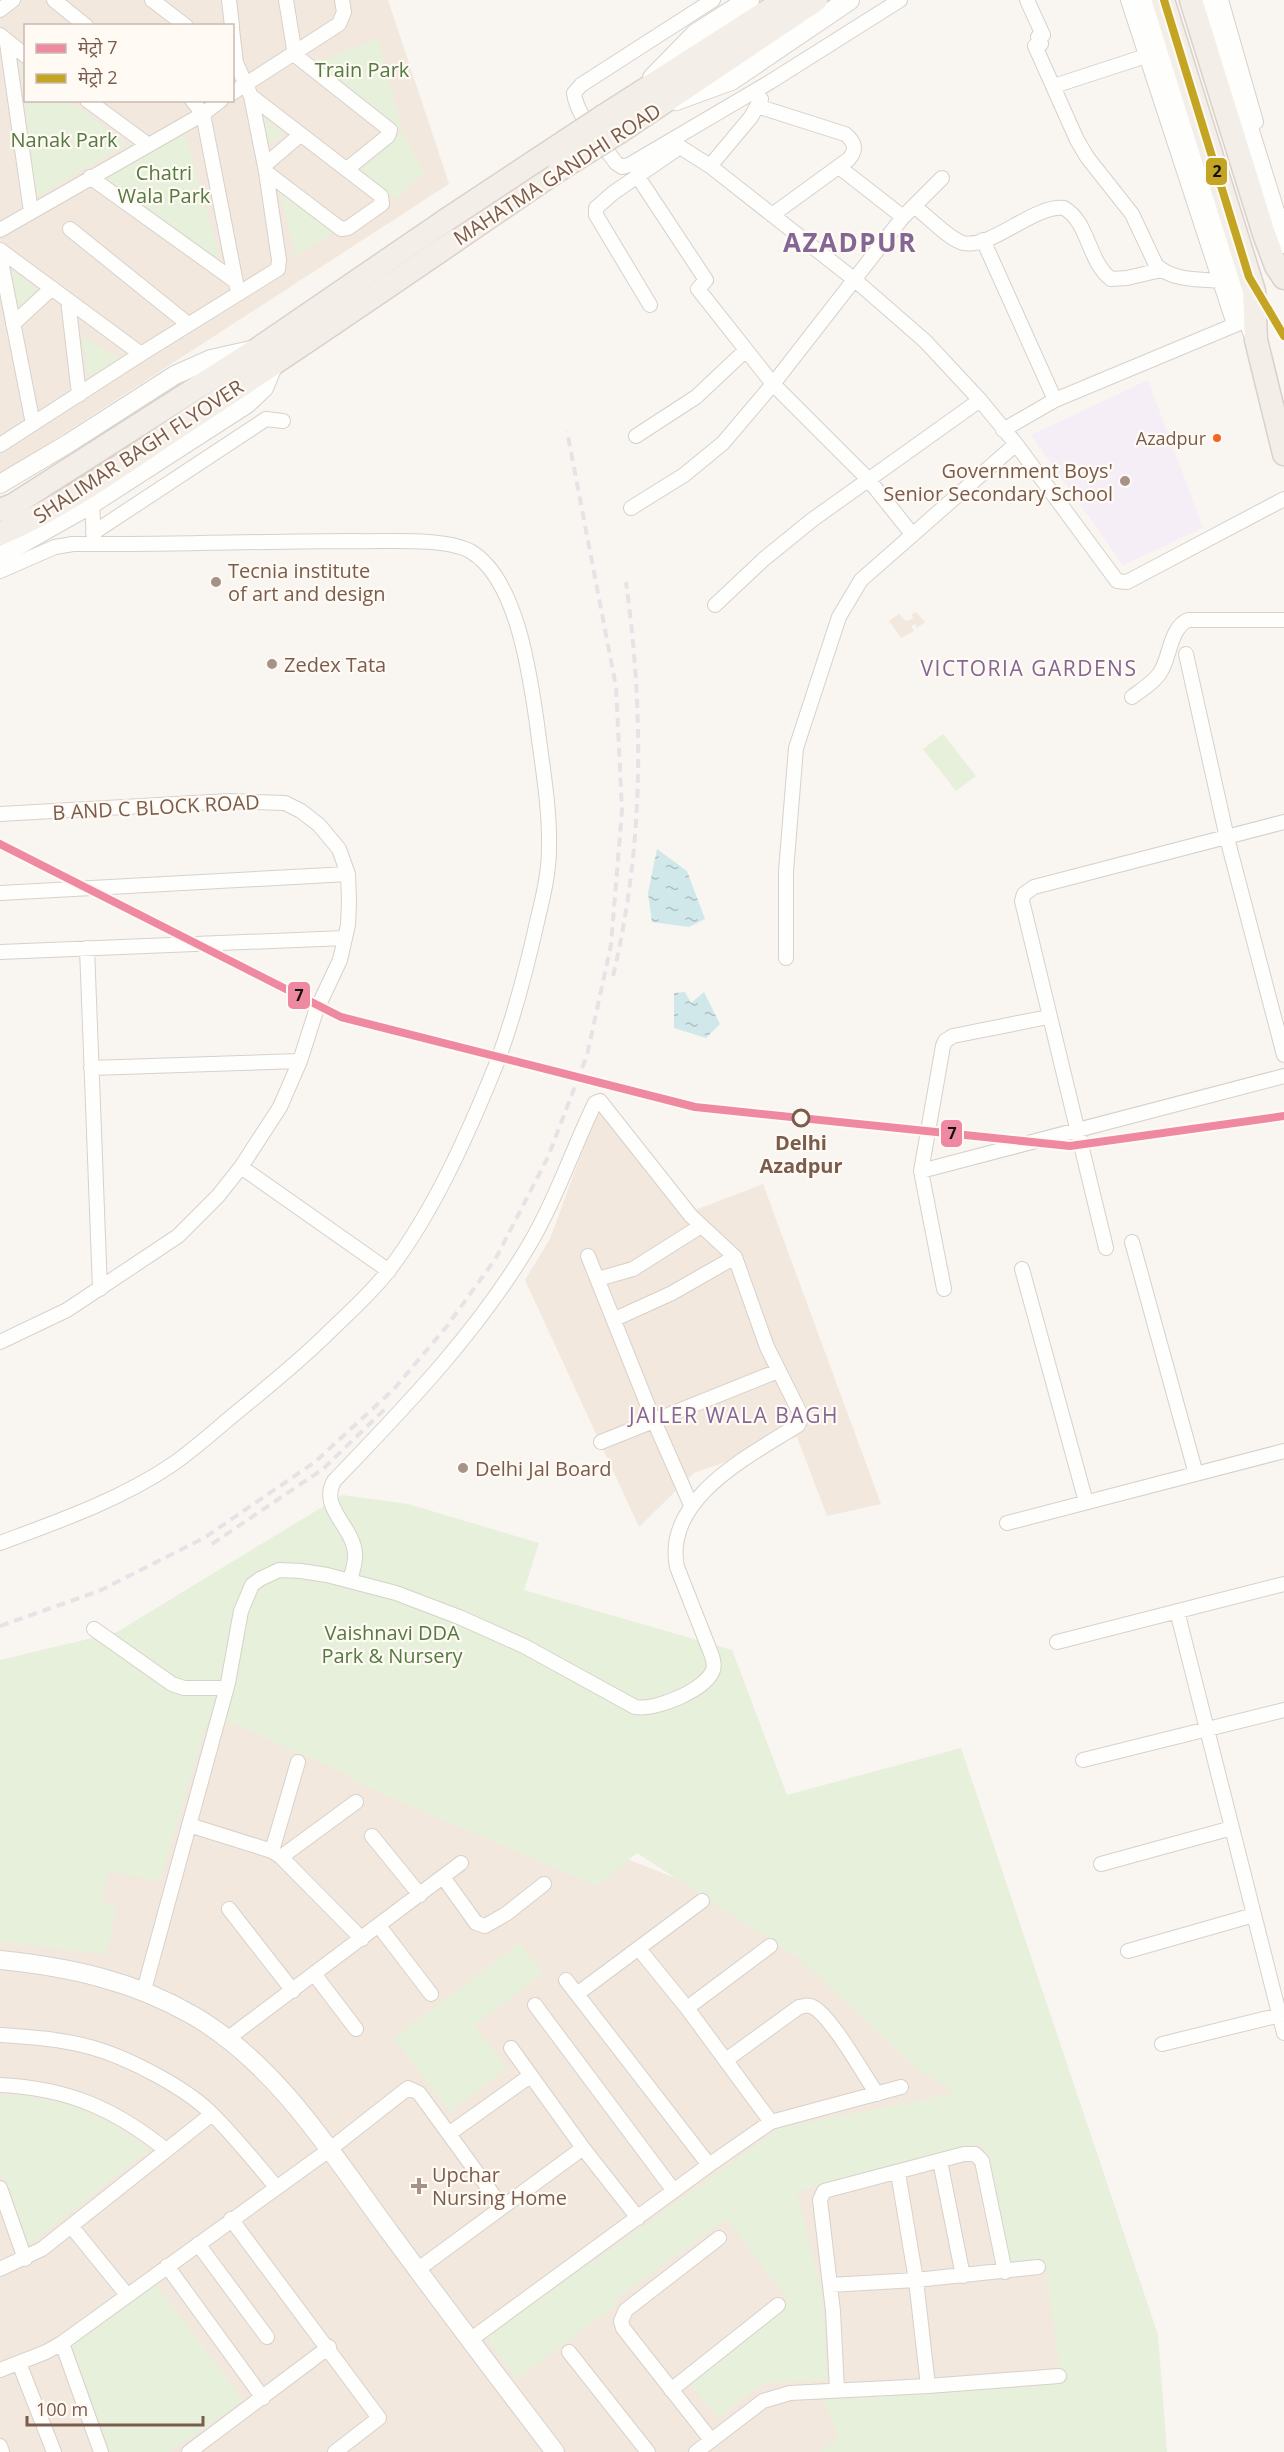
<svg xmlns="http://www.w3.org/2000/svg" width="1284" height="2452" font-family="'Open Sans','Noto Sans Devanagari',sans-serif">
  <style>
    .residential { fill: #f2e8de; fill-rule: evenodd }
    .education { fill: #f6eef6 }
    .green { fill: #e7f0db }
    .water { fill: url(#water-ripples) }
    .lines { fill: none; stroke-linecap: round; stroke-linejoin: round }
    .minor-casing { stroke: #d7d1cb; stroke-width: 16 }
    .tertiary-casing { stroke: #d7d1cb; stroke-width: 20 }
    .secondary-casing { stroke: #d9d2cb; stroke-width: 22 }
    .primary-casing { stroke: #dad1cc; stroke-width: 25 }
    .minor { stroke: #fefefd; stroke-width: 14 }
    .tertiary { stroke: #fefefd; stroke-width: 18 }
    .secondary { stroke: #fefefd; stroke-width: 20 }
    .primary { stroke: #f3eee8; stroke-width: 22 }
    .rail { stroke: #e6e3e7; stroke-width: 4; stroke-dasharray: 9 6; stroke-linecap: butt }
    .primary-bridge-casing { stroke: #dad1cc; stroke-width: 25; stroke-linecap: butt }
    .primary-bridge { stroke: #f3eee8; stroke-width: 22 }
    .metro-1-casing { stroke: #fffaf3; stroke-width: 12 }
    .metro-2-casing { stroke: #fffaf3; stroke-width: 12 }
    .metro-1 { stroke: #ef89a2; stroke-width: 8 }
    .metro-2 { stroke: #c3a423; stroke-width: 8 }
    .bus-dot { fill: #f26522; stroke: #fffaf3; stroke-width: 2 }
    .poi-dot { fill: #a69286; stroke: #fffaf3; stroke-width: 2 }
    .stop-dot { fill: #fffaf3; stroke: #7a5c4d; stroke-width: 3 }
    .labels { text-anchor: middle; dominant-baseline: central; stroke-width: 4.5; stroke-linejoin: round; paint-order: stroke }
    .bus-label { font-size: 18px; fill: #7a5c4d; stroke: #fffaf3; text-anchor: end }
    .park-label { font-size: 20px; fill: #537a41; stroke: #fffaf3 }
    .street-label { font-size: 20px; fill: #7a5c4d; stroke: #fffaf3 }
    .poi-label { font-size: 20px; fill: #7a5c4d; stroke: #fffaf3; text-anchor: start }
    .stop-label { font-size: 20px; font-weight: bold; fill: #7a5c4d; stroke: #fffaf3 }
    .neighbourhood-label { font-size: 21px; letter-spacing: 1.5px; fill: #846695; stroke: #fffaf3 }
    .district-label { font-size: 26px; font-weight: bold; letter-spacing: 1.5px; fill: #846695; stroke: #fffaf3 }
    .line-badge { stroke: #fffaf3; stroke-width: 2 }
    .pale-badge-label { font-size: 16px; text-anchor: middle; font-weight: bold; fill: #111 }
  </style>
  <defs>
    <pattern id="water-ripples" width="26" height="14" patternUnits="userSpaceOnUse" patternTransform="scale(1.5)"><rect width="26" height="14" fill="#d0e8ea"/><path d="M2 4q2-2 4 0t4 0M15 11q2-2 4 0t4 0" fill="none" stroke="#aebfc0"/></pattern>
  </defs>
  <rect width="100%" height="100%" fill="#f9f5f0"/>
  <path class="residential" d="M 0,0 L 388,0 L 449,184 L 0,475 ZM 26,26 L 232,26 L 232,100 L 26,100 Z
    M 916,612 L 925,622 L 917,628 L 915,624 L 911,626 L 914,631 L 901,638 L 889,621 L 899,614 L 906,621 L 913,619 L 912,614 Z
    M 598,1108 L 693,1211 L 763,1184 L 881,1504 L 827,1516 L 797,1437 L 694,1473 L 639,1527 L 525,1280 L 550,1239 Z
    M 141,1667 L 855,1949 L 1036,2205 L 1128,2452 L 0,2452 L 0,1681 Z"/>
  <path class="education" d="M 1148,380 L 1203,528 L 1123,565 L 1031,435 Z"/>
  <path class="green" d="M 378,39 L 403,132 L 424,173 L 396,199 L 361,170 L 403,132 L 316,62 Z
    M 20,62 L 25,66 L 26,100 L 70,101 L 127,144 L 36,197 Z
    M 261,116 L 285,135 L 268,143 Z
    M 185,132 L 222,267 L 104,179 Z
    M 277,184 L 336,231 L 296,256 Z
    M 5,265 L 43,294 L 16,311 Z
    M 81,336 L 121,359 L 88,376 Z
    M 943,734 L 976,776 L 956,791 L 923,749 Z
    M 342,1495 L 408,1504 L 539,1543 L 524,1590 L 732,1650 L 787,1795 L 961,1748 L 1158,2335 L 1167,2452 L 820,2452 L 839,2437 L 817,2386 L 1060,2370 L 1044,2258 L 1009,2263 L 983,2144 L 797,2191 L 823,2298 L 827,2380 L 763,2383 L 719,2418 L 689,2383 L 788,2300 L 727,2219 L 615,2299 L 618,2304 L 517,2379 L 485,2336 L 585,2261 L 589,2265 L 780,2128 L 956,2093 L 917,2069 L 800,1959 L 637,1853 L 597,1886 L 357,1783 L 346,1774 L 210,1713 L 160,1881 L 108,1871 L 101,1901 L 117,1907 L 106,1954 L 0,1942 L 0,1660 L 117,1632 Z
    M 520,1943 L 543,1973 L 474,2025 L 507,2068 L 450,2112 L 393,2038 Z
    M 20,2094 L 67,2104 L 113,2124 L 150,2149 L 33,2242 L 26,2243 L 0,2169 L 0,2096 Z
    M 153,2281 L 244,2400 L 170,2452 L 110,2452 L 71,2344 Z"/>
  <path class="water" d="M 657,849 L 687,871 L 705,919 L 689,927 L 652,922 L 648,893 Z
    M 685,992 L 691,1003 L 704,992 L 720,1024 L 706,1038 L 674,1028 L 674,993 Z"/>
  <g class="lines">
    <g class="minor-casing">
      <path id="minor" d="M 54,0 L 86,26
        M 152,0 L 186,26
        M 229,0 L 232,26
        M 286,0 L 295,55 L 390,130 L 388,136 L 347,169
        M 713,0 L 581,85 L 574,93 C 576,115 603,145 616,163 L 622,167 L 629,165 L 770,82 L 900,0
        M 1027,0 L 1043,35 L 1038,37 L 1041,44 L 1035,46 L 1077,140 L 1087,157 L 1132,214 L 1156,265 C 1172,281 1200,279 1220,281
        M 1128,0 L 1234,324
        M 1221,0 L 1256,122
        M 0,10 L 13,0
        M 232,29 L 236,63 L 251,96 L 381,196 L 382,204 L 348,228 L 341,229 L 266,172
        M 0,35 L 26,56
        M 7,43 L 31,212
        M 1054,86 L 1146,56
        M 232,93 L 339,24 L 344,12 L 342,0
        M 87,100 L 147,144
        M 192,100 L 203,114 L 238,293
        M 757,106 L 845,134 C 855,142 857,149 849,159 L 772,215
        M 265,165 L 300,135
        M 710,166 L 751,117 L 761,99
        M 839,167 L 903,217
        M 90,177 L 235,281
        M 638,177 L 706,280 L 698,289 L 773,384 L 868,479 L 912,534
        M 914,206 C 926,215 950,240 963,243 C 992,249 1033,205 1064,208 C 1089,222 1088,262 1111,279 L 1127,278 L 1161,270
        M 70,229 L 188,324
        M 0,230 L 203,114 L 221,100
        M 983,240 L 1055,400
        M 0,250 L 141,354
        M 0,256 L 33,424
        M 68,300 L 79,395
        M 650,305 L 596,215 L 596,208 L 613,193 L 680,147 L 710,166 L 855,280 L 925,341 L 980,400 L 1016,444 L 1117,581 L 1127,582 L 1284,499
        M 13,324 L 52,288
        M 1003,430 L 1055,400 L 1242,322
        M 636,436 L 696,397 L 746,350
        M 0,445 L 141,354 L 278,269 L 279,260 L 266,172 L 251,96
        M 92,504 L 94,539
        M 631,508 L 684,475 L 723,443 L 773,384 L 903,217 L 942,178
        M 93,533 L 266,419 L 283,421
        M 0,571 L 55,547 L 73,544 C 167,545 261,541 355,541 C 385,542 443,537 470,551 C 517,578 530,675 537,724 C 542,765 550,807 549,848 C 549,873 543,897 537,922 C 526,971 514,1018 496,1065 C 468,1134 434,1211 389,1270 C 371,1294 346,1315 325,1336 C 295,1365 263,1391 231,1417 C 212,1433 193,1450 173,1464 C 120,1500 59,1521 0,1543
        M 715,605 L 764,559 L 812,520 L 980,400
        M 1186,654 L 1227,838 L 1284,1055
        M 1132,697 C 1141,690 1156,681 1161,671 C 1170,657 1170,628 1188,620 L 1284,620
        M 0,814 L 229,801 L 285,803 L 301,811 L 319,825 L 339,849 L 348,874 L 349,901 L 348,925 L 340,960 L 316,1011 L 300,1061 L 280,1107 L 241,1167 L 218,1196 L 178,1236 L 67,1310 L 0,1342
        M 0,893 L 348,874
        M 87,948 L 100,1289
        M 0,952 L 345,938
        M 786,958 L 786,871 L 796,748 L 839,617 L 861,580 L 1016,444
        M 91,1068 L 300,1061
        M 241,1167 L 389,1271
        M 921,1171 L 1284,1076
        M 1132,1242 L 1196,1474
        M 1106,1248 L 1022,901 L 1024,894 L 1034,887 L 1284,822
        M 588,1256 L 654,1421 L 691,1505
        M 1022,1269 L 1086,1502
        M 598,1279 L 633,1269 L 701,1226
        M 944,1289 L 921,1171 L 943,1046 L 945,1041 L 953,1036 L 1048,1017
        M 615,1319 L 672,1293 L 735,1257
        M 601,1442 L 778,1371
        M 1007,1523 L 1284,1451
        M 1177,1611 L 1284,2033
        M 94,1629 L 172,1684 L 184,1688 L 226,1688
        M 1057,1642 L 1284,1584
        M 1083,1760 L 1284,1710
        M 189,1825 L 272,1851 L 281,1857 L 362,1939
        M 372,1836 L 420,1895
        M 272,1851 L 298,1762
        M 281,1857 L 356,1802
        M 1101,1864 L 1232,1828
        M 443,1877 L 476,1923 L 485,1926 L 506,1914 L 544,1884
        M 229,1909 L 293,1991
        M 379,1926 L 431,1994
        M 639,1949 L 687,2008 L 771,2122
        M 1128,1951 L 1254,1915
        M 315,1975 L 356,2029
        M 566,1980 L 709,2165
        M 144,1990 L 228,1683 L 241,1611 L 252,1585 L 260,1579 L 279,1570 L 301,1571 L 327,1575 L 396,1593 L 459,1617 L 524,1646 L 635,1707 C 655,1711 706,1690 713,1670 C 715,1665 713,1661 712,1656 L 677,1567 C 663,1498 751,1455 798,1425 L 802,1417 L 767,1347 L 735,1257 L 691,1216 L 600,1101 L 595,1103 C 573,1148 557,1197 532,1240 C 480,1330 405,1407 334,1481 C 319,1508 353,1526 355,1553 C 356,1562 352,1572 350,1581
        M 577,1994 L 702,1901
        M 535,2005 L 674,2191
        M 687,2008 L 770,1946
        M 0,2035 C 30,2037 61,2039 90,2047 C 127,2057 187,2088 213,2115 C 236,2138 256,2163 276,2187
        M 227,2039 L 461,1863
        M 1162,2044 L 1284,2014
        M 511,2048 L 583,2148 L 638,2218
        M 726,2060 L 799,2007 C 805,2006 808,2004 813,2007 C 831,2016 864,2075 877,2094
        M 0,2085 C 66,2088 114,2108 166,2150
        M 450,2133 L 530,2076
        M 940,2161 L 963,2276
        M 898,2173 L 916,2280 L 928,2386
        M 0,2188 L 25,2259
        M 231,2219 L 379,2418 L 335,2452
        M 71,2226 L 127,2295
        M 198,2244 L 267,2337
        M 167,2266 L 263,2398
        M 0,2269 L 42,2249 L 212,2114
        M 417,2270 L 583,2148
        M 830,2285 L 916,2280 L 1038,2267
        M 470,2340 L 709,2165 L 771,2122 L 901,2087
        M 62,2343 L 101,2452
        M 569,2352 L 648,2452
        M 19,2363 L 54,2452
        M 0,2370 L 46,2352 L 62,2343 L 329,2150 L 408,2088 L 419,2093 L 502,2207
        M 671,2390 L 778,2305
        M 837,2390 L 833,2311 L 820,2200 L 824,2191 L 964,2154 L 975,2154 L 982,2161 L 1005,2272
        M 711,2440 L 623,2328 L 621,2321 L 626,2310 L 719,2238
        M 0,2446 L 2,2452
        M 189,2452 L 329,2347
        M 696,2452 L 763,2401 L 790,2393 L 928,2386 L 1059,2376"/>
    </g>
    <g class="tertiary-casing">
      <path id="tertiary" d="M 0,484 L 69,443 L 175,375 L 211,359 L 251,350
        M 0,556 L 92,504 L 247,404 L 264,388 L 274,364
        M 0,1960 C 69,1967 134,1981 194,2016 C 279,2066 334,2157 391,2234 C 445,2307 500,2380 555,2452"/>
    </g>
    <g class="secondary-casing">
      <path id="secondary" d="M 1145,0 L 1253,332
        M 1208,0 L 1284,243
        M 653,78 L 696,34 L 749,0
        M 676,100 L 731,80 L 849,0"/>
    </g>
    <g class="primary-casing">
      <path id="primary" d="M 1163,0 L 1254,291 L 1256,340 L 1284,454
        M 1191,0 L 1264,234 L 1276,266 L 1284,278
        M 605,115 L 785,0
        M 618,133 L 816,0
        M 0,510 L 13,505 L 259,348 L 446,220
        M 0,534 C 68,505 129,459 190,419 C 315,338 436,253 559,170"/>
    </g>
    <use href="#minor" class="minor"/>
    <use href="#tertiary" class="tertiary"/>
    <use href="#secondary" class="secondary"/>
    <use href="#primary" class="primary"/>
    <path class="rail" d="M 613,976 C 644,847 644,712 626,582
      M 212,1544 L 323,1469 L 386,1408
      M 0,1626 L 99,1591 L 204,1538 L 315,1462 L 394,1389 L 447,1326 L 496,1258 L 548,1157 L 587,1055 L 611,945 L 622,810 L 616,687 L 567,431"/>
    <g class="primary-bridge-casing">
      <path id="primary-bridge" d="M 559,170 L 618,133
        M 446,220 L 605,115"/>
    </g>
    <use href="#primary-bridge" class="primary-bridge"/>
    <g class="metro-1-casing">
      <path id="metro-1" d="M 0,844 L 341,1017 L 695,1107 L 1070,1146 L 1284,1116"/>
    </g>
    <g class="metro-2-casing">
      <path id="metro-2" d="M 1164,0 L 1249,277 L 1284,336"/>
    </g>
    <use href="#metro-1" class="metro-1"/>
    <use href="#metro-2" class="metro-2"/>
  </g>
  <circle class="bus-dot" cx="1217" cy="438" r="5"/>
  <g class="poi-dot">
    <circle cx="1125" cy="481" r="6"/>
    <circle cx="216" cy="582" r="6"/>
    <circle cx="272" cy="664" r="6"/>
    <circle cx="463" cy="1468" r="6"/>
    <path d="M416 2177h6v6h6v6h-6v6h-6v-6h-6v-6h6z"/>
  </g>
  <circle class="stop-dot" cx="801" cy="1118" r="8"/>
  <g class="labels">
    <g class="bus-label">
      <text x="1206" y="438">Azadpur</text>
    </g>
    <g class="park-label">
      <text x="362" y="69">Train Park</text>
      <text x="64" y="139">Nanak Park</text>
      <text x="164" y="172">Chatri<tspan x="164" dy="23">Wala Park</tspan></text>
      <text x="392" y="1632">Vaishnavi DDA<tspan x="392" dy="23">Park &amp; Nursery</tspan></text>
    </g>
    <g class="street-label">
      <text transform="translate(557 174) rotate(-33)">MAHATMA GANDHI ROAD</text>
      <text transform="translate(138 451) rotate(-33)">SHALIMAR BAGH FLYOVER</text>
      <text transform="translate(156 807) rotate(-3)">B AND C BLOCK ROAD</text>
    </g>
    <g class="poi-label">
      <text x="1113" y="470" text-anchor="end">Government Boys'<tspan x="1113" dy="23">Senior Secondary School</tspan></text>
      <text x="228" y="570">Tecnia institute<tspan x="228" dy="23">of art and design</tspan></text>
      <text x="284" y="664">Zedex Tata</text>
      <text x="475" y="1468">Delhi Jal Board</text>
      <text x="432" y="2174">Upchar<tspan x="432" dy="23">Nursing Home</tspan></text>
    </g>
    <g class="stop-label">
      <text x="801" y="1142">Delhi<tspan x="801" dy="23">Azadpur</tspan></text>
    </g>
    <g class="neighbourhood-label">
      <text x="1029" y="668">VICTORIA GARDENS</text>
      <text x="734" y="1415">JAILER WALA BAGH</text>
    </g>
    <g class="district-label">
      <text x="850" y="242">AZADPUR</text>
    </g>
  </g>
  <g class="line-badge">
    <rect x="1205" y="157" width="23" height="29" rx="6" fill="#c3a423"/>
    <rect x="287" y="981" width="24" height="29" rx="6" fill="#ef89a2"/>
    <rect x="940" y="1119" width="23" height="29" rx="6" fill="#ef89a2"/>
  </g>
  <g class="pale-badge-label">
    <text x="1217" y="177">2</text>
    <text x="299" y="1001">7</text>
    <text x="952" y="1139">7</text>
  </g>
  <rect x="24" y="24" width="210" height="78" fill="#fffaf3" stroke="#cabbb1" stroke-width="1.5"/>
  <rect x="36" y="44" width="30" height="9" fill="#ef89a2" stroke="#cabbb1" stroke-width="1.5"/>
  <text x="78" y="54" font-size="18" fill="#7a5c4d">मेट्रो 7</text>
  <rect x="36" y="74" width="30" height="9" fill="#c3a423" stroke="#cabbb1" stroke-width="1.5"/>
  <text x="78" y="84" font-size="18" fill="#7a5c4d">मेट्रो 2</text>
  <path d="M27 2416v9h176v-9" fill="none" stroke="#7a5c4d" stroke-width="3"/>
  <text x="36" y="2416" font-size="18" fill="#7a5c4d" stroke="#fffaf3" stroke-width="4.5" paint-order="stroke">100 m</text>
</svg>
